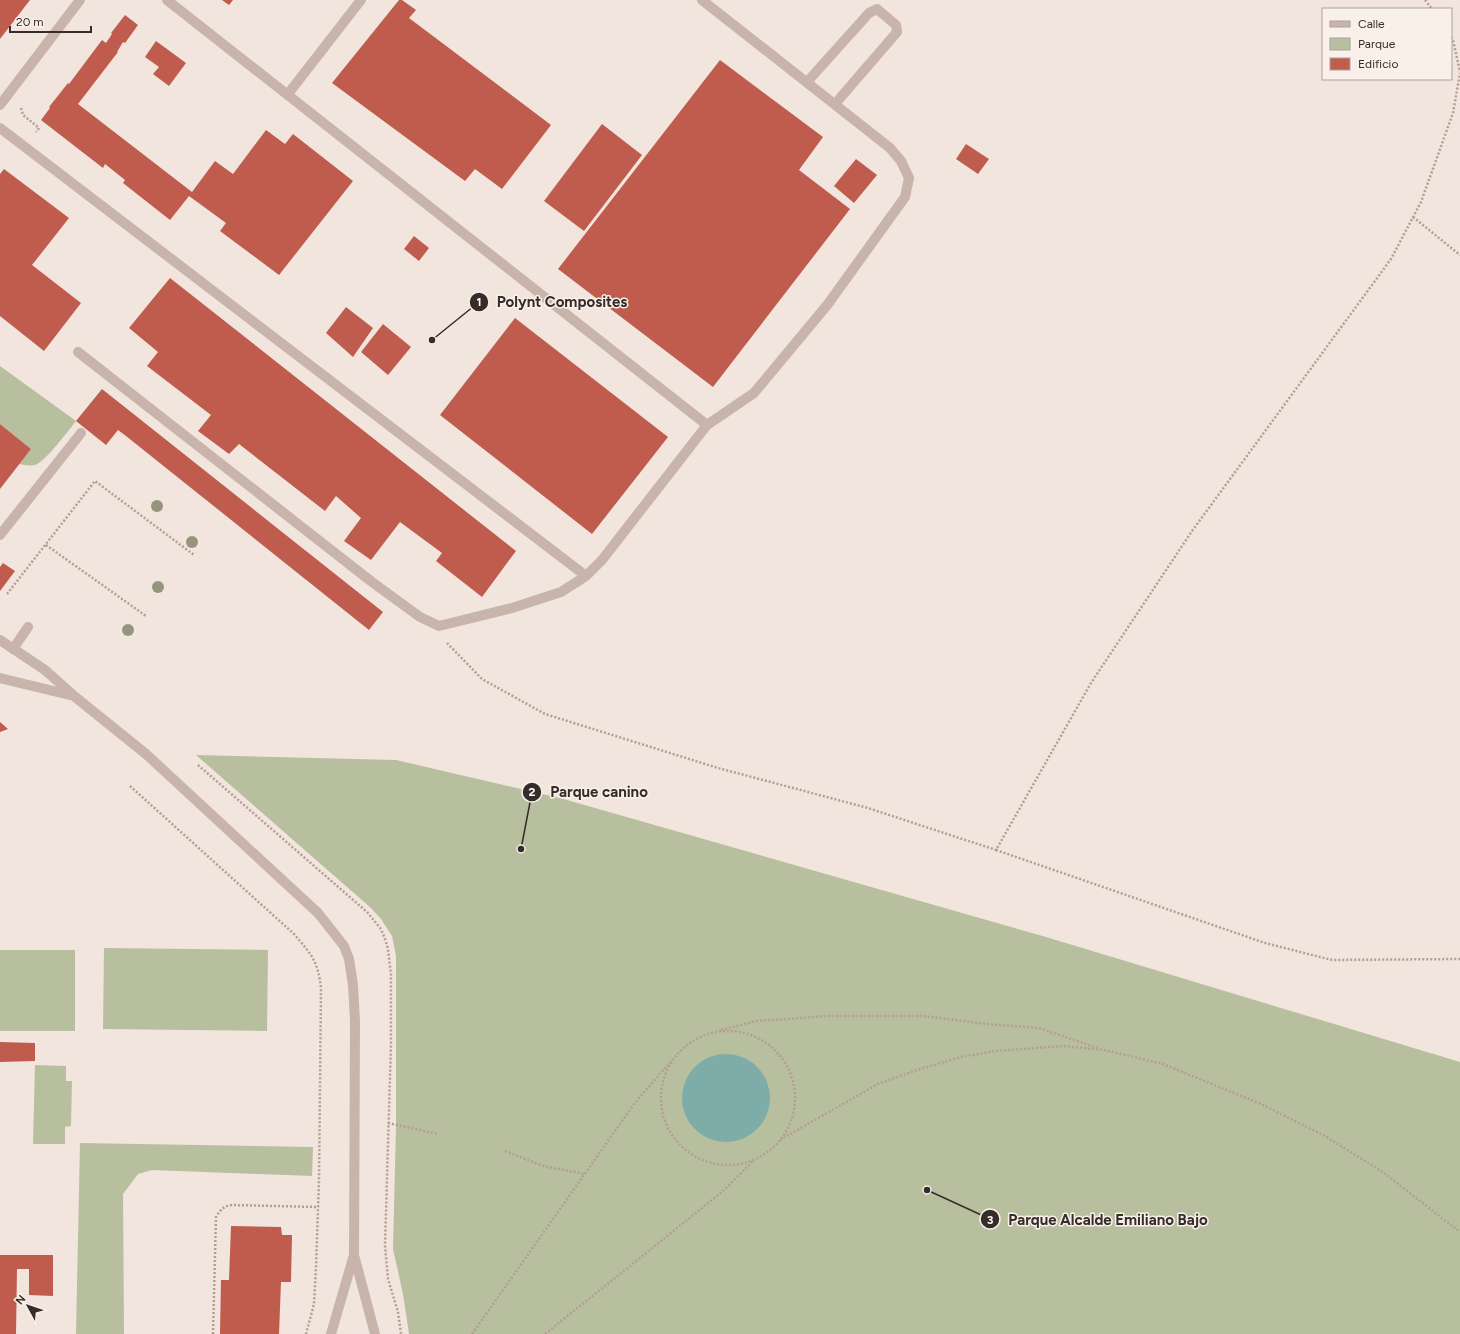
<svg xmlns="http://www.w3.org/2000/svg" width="1460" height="1334" font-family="Figtree,sans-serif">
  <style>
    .green { fill: #b8bf9e }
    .water { fill: #7eaca9 }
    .building { fill: #bf5c4e }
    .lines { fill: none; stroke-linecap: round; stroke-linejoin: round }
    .path { stroke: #b49e94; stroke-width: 2.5; stroke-dasharray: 2 2; stroke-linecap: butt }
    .minor { stroke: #c8b4aa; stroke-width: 10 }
    .tree { fill: #95957d }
    .leader { fill: none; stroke: #362c29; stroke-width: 1.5 }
    .callout-dot { fill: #362c29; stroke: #f9f0ea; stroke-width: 1.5 }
    .mark-label { font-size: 12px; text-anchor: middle; font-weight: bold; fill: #fff }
    .callout-label { font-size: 15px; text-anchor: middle; font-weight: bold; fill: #362c29; stroke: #f9f0ea; stroke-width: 3; stroke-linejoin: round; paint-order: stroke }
  </style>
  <rect width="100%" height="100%" fill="#f1e5dd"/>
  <path class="green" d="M 0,366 L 76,421 C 68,431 45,462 35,465 C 29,466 25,465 19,464 L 31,449 L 0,424 Z
    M 196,755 L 396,760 L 560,798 L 1046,937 L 1460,1062 L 1460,1334 L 409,1334 L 403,1294 L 393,1249 L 396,1125 L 396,956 L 392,936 L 381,919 L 371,908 Z
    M 104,948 L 268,950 L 267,1031 L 103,1029 Z
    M 0,950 L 75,950 L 75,1031 L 0,1031 Z
    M 35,1065 L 66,1066 L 66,1081 L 72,1081 L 71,1126 L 65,1127 L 65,1144 L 33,1144 Z
    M 80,1143 L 313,1147 L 312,1176 L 152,1170 L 138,1174 L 123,1194 L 124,1334 L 76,1334 Z"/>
  <path class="water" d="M682 1098a44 44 0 1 1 88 0a44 44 0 1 1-88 0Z"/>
  <path class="building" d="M 0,0 L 30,0 L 0,39 Z
    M 222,0 L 233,0 L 229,5 Z
    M 399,0 L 402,0 L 416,10 L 409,18 L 551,125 L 502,189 L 475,169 L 465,181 L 332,83 Z
    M 125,15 L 138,25 L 125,43 L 123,42 L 117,52 L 118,52 L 78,104 L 192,192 L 215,161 L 233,174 L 266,130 L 285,144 L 293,134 L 353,181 L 279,275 L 220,231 L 226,223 L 189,196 L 170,220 L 123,183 L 125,180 L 105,164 L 103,168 L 41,120 L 50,108 L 49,107 L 68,83 L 69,84 L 102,40 L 106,43 L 112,34 L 111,33 Z
    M 156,41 L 186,63 L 169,86 L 153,74 L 159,67 L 145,57 Z
    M 720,60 L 823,137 L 799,170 L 850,209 L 713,387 L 558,269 Z
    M 602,124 L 642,155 L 584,231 L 544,201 Z
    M 966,144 L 989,159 L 978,174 L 956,159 Z
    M 856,159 L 877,175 L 854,203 L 834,186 Z
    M 4,169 L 69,218 L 32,265 L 81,303 L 44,351 L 0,316 L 0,174 Z
    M 414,236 L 429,248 L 419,261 L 404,249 Z
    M 170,278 L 516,551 L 482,597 L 436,561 L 442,553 L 400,522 L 371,560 L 344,541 L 361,518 L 336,496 L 325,511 L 239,444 L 229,454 L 198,431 L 211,415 L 147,366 L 158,352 L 129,328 Z
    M 346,307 L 373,328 L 353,357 L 326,333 Z
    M 515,318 L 668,437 L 592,534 L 440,415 Z
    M 383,324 L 411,347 L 388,375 L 361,352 Z
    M 102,389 L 383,612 L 369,630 L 126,436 L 118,430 L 106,445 L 76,421 Z
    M 0,424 L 31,449 L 0,489 Z
    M 3,563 L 15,571 L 0,591 L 0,567 Z
    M 0,722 L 8,729 L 0,732 Z
    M 0,1042 L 35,1043 L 35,1061 L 0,1062 Z
    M 231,1226 L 281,1227 L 282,1235 L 292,1235 L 291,1282 L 281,1282 L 279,1334 L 220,1334 L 221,1280 L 229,1280 Z
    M 0,1255 L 53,1255 L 53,1296 L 29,1295 L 29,1269 L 17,1269 L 16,1334 L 0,1334 Z"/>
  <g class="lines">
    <path class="path" d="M 1425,0 L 1432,9
      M 1451,37 L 1453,40 L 1460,72
      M 21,108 L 23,115 L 39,128 L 36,132
      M 1413,217 L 1460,255
      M 46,545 L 146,616
      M 7,594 L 95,481 L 194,555
      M 447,643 L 482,679 L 545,714 L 718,768 L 868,808 L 996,850 L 1091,683 L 1192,531 L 1391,259 L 1421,202 L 1453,113 L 1460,73
      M 198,765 L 367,912 L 381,929 L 385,939 L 388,949 L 391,975 L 391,1043 L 385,1246 L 388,1279 L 398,1312 L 401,1334
      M 130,786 L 294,934 C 312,955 318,961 321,989 L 319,1181 L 316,1267 L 314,1304 L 306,1334
      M 996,850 L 1265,943 L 1332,960 L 1460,959
      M 721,1030 L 756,1021 L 802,1018 L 826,1016 L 924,1016 L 987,1024 L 1039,1028 L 1098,1048
      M661 1098a67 67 0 1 1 134 0a67 67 0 1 1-134 0Z
      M 388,1123 L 438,1134
      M 780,1140 L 878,1084 L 917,1070 L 961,1057 L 995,1051 L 1063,1046 L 1104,1050 L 1163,1064 L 1261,1104 L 1325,1136 L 1384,1173 L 1460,1232
      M 505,1151 L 543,1166 L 585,1174
      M 213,1334 L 216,1217 C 221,1209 224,1206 232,1205 L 318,1207
      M 472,1334 L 634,1104 L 672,1060
      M 545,1334 L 722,1192 L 753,1161"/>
    <path class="minor" d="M 167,0 L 707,425 L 754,393 L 828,304 L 905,197 L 909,178 L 901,161 L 890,148 L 702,0
      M 807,82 L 869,13 L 877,9 L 896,25 L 897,32 L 835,104
      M 288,94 L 361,0
      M 0,105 L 80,0
      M 0,128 L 586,576 L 602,560 L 707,425
      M 78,352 L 372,582 L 420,617 L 439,626 L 512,608 L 561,592 L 586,576
      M 0,535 L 81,433
      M 0,640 L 45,670 L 72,694
      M 13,649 L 28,627
      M 0,678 L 74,696 L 146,754 L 318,913 L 344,946 L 349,959 L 353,985 L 355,1021 L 354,1255 L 375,1334
      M 331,1334 L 354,1255"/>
  </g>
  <g class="tree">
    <circle cx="157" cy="506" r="6"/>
    <circle cx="192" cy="542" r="6"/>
    <circle cx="158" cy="587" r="6"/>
    <circle cx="128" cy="630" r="6"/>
  </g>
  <path class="leader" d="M432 340L479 302M521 849L532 792M927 1190L990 1219"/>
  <g class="callout-dot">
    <circle cx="432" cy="340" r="4"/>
    <circle cx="521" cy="849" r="4"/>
    <circle cx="927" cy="1190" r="4"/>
    <circle cx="479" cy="302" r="10"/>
    <circle cx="532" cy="792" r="10"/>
    <circle cx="990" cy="1219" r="10"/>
  </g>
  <g class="mark-label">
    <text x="479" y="306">1</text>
    <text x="532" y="796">2</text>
    <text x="990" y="1224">3</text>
  </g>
  <g class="callout-label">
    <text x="562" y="307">Polynt Composites</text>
    <text x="599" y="797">Parque canino</text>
    <text x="1108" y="1225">Parque Alcalde Emiliano Bajo</text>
  </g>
  <rect x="1322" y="8" width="130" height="72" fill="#f9f0ea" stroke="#aba29d"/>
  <rect x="1330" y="21" width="20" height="6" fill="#c8b4aa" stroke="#aba29d"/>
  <text x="1358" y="28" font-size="12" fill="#362c29">Calle</text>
  <rect x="1330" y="38" width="20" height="12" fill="#b8bf9e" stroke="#aba29d"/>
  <text x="1358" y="48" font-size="12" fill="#362c29">Parque</text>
  <rect x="1330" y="58" width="20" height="12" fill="#bf5c4e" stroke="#aba29d"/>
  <text x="1358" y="68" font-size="12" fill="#362c29">Edificio</text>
  <g transform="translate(28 1306) rotate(310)" stroke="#f9f0ea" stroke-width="3" paint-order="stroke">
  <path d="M0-3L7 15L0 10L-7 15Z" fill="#362c29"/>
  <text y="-6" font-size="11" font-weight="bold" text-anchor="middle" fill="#362c29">N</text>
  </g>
  <path d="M10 26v6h81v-6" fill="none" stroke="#362c29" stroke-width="2"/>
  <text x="16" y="26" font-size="12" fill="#362c29" stroke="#f9f0ea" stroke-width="3" paint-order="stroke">20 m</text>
</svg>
